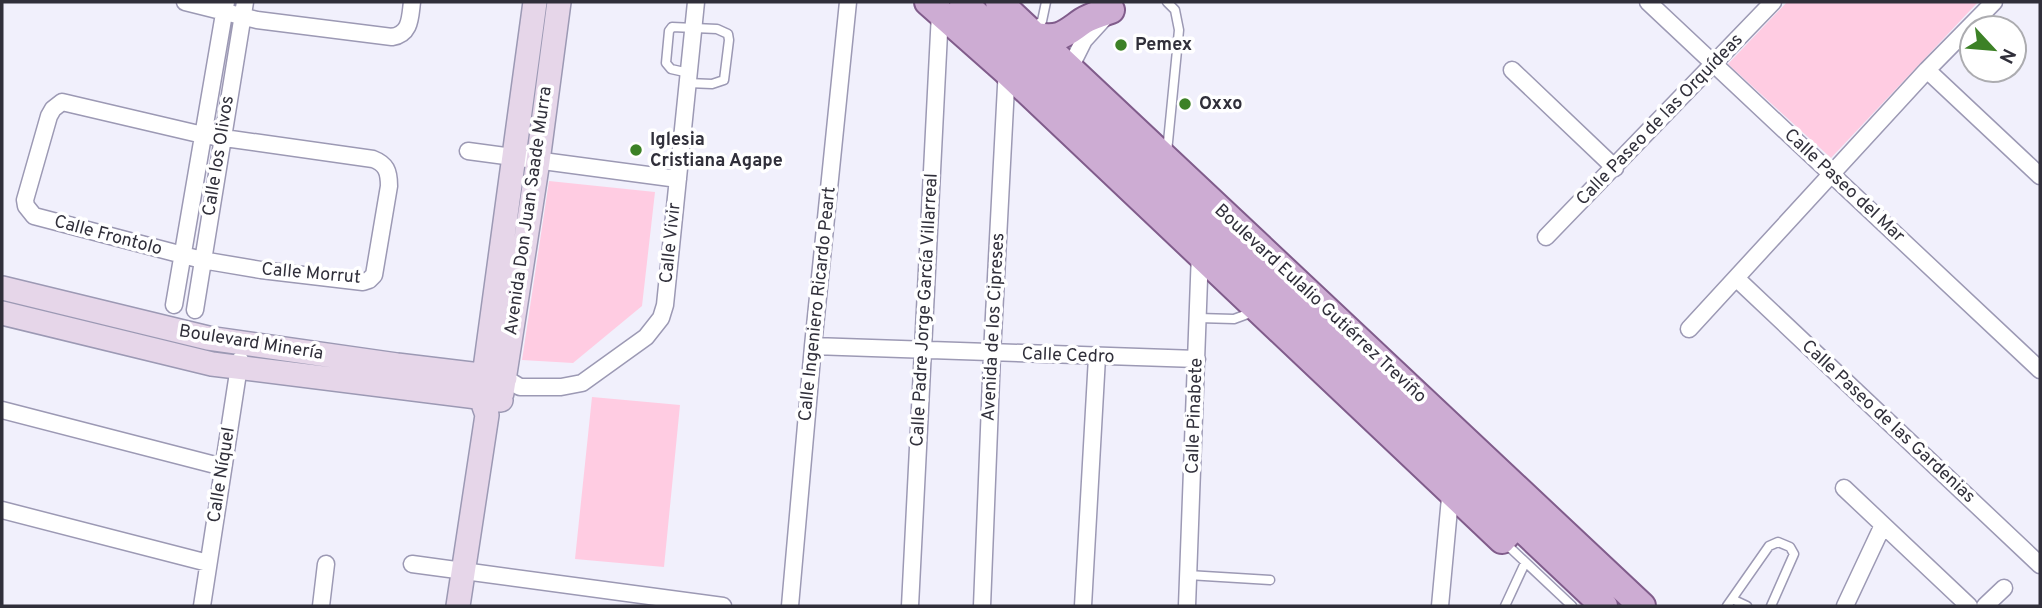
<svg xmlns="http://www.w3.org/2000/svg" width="2042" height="608" font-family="Overpass,sans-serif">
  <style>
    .green { fill: #ffcce2 }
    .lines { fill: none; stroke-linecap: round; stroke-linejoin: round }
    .lane-casing { stroke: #9c99b4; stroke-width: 11 }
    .street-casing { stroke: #9c99b4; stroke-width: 19 }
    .secondary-casing { stroke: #9c99b4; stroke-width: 26 }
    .primary-casing { stroke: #805c8b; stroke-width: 30 }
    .lane { stroke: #fff; stroke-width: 8 }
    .street { stroke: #fff; stroke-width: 16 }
    .secondary { stroke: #e6d6e9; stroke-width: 23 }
    .primary { stroke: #cdacd3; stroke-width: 26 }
    .poi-dot { fill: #3c8126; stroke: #fff; stroke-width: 2.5 }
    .labels { text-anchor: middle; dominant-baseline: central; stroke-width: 7; stroke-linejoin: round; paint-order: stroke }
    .poi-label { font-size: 18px; font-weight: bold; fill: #302f3a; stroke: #fff; text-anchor: start }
    .street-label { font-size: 18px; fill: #302f3a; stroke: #fff }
  </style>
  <rect width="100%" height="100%" fill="#f1f0fc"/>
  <path class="green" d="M 1787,2 L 1978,2 L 1831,158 L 1728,64 Z
    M 549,181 L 655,192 L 642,306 L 573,363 L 522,360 Z
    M 592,397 L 680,405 L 664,567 L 575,559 Z"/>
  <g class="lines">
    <g class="lane-casing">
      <path id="lane" d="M 1167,2 L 1175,10 L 1179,30 L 1167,152
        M 1032,28 L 1042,21 L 1046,2
        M 688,83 L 712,84 L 724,80 L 729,40 L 728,34 L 717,29 L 672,27 L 669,31 L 666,63 L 671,69 L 689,73
        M 1198,318 L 1234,319 L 1253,312
        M 1504,542 L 1572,606
        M 1188,575 L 1270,580
        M 1732,599 L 1747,606
        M 1505,606 L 1525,563
        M 1727,606 L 1769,546 L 1778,542 L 1790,547 L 1794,554 L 1771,606"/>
    </g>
    <g class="street-casing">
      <path id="street" d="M 185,2 L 257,20 L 392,37 C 411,34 410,17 412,2
        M 1648,2 L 2040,370
        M 1070,68 L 1084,40 L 1105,17
        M 1512,70 L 1615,168
        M 1927,70 L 2040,176
        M 62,102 L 203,135 L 373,159 C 386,164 389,171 389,186 L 374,275 L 369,280 L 363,282 L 261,270 L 202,260 L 34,216 L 26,206 L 25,200 L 49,116 L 53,109 Z
        M 468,151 L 678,179
        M 1546,237 L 1773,2
        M 1736,278 L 2040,565
        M 174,305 L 226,2
        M 195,310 L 245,2
        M 1689,329 L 1927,70 L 1994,2
        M 813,346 L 1197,359
        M 505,378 L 520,387 L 561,387 L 582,383 L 646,337 L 661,318 L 665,305 L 696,2
        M 2,410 L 223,467
        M 1844,488 L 1969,606
        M 2,510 L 208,563
        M 412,564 L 723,606
        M 202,606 L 240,360
        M 321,606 L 326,564
        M 790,606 L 813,346 L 848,2
        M 910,606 L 940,13
        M 982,606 L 992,354 L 1007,67
        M 1083,606 L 1097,357
        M 1187,606 L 1200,252
        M 1440,606 L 1451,487
        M 1845,606 L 1883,525
        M 1985,606 L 2004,588"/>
    </g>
    <g class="secondary-casing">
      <path id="secondary" d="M 2,288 L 208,338 L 397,365 L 505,378
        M 2,313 L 212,364 L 501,400
        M 502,393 L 538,161 L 559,2
        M 458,606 L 487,415 L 481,398 L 535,2"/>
    </g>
    <g class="primary-casing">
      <path id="primary" d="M 928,2 L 1006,71 L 1502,540 L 1516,525
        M 963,2 L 1604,606
        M 999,2 L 1642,606
        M 1036,36 C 1061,40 1064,34 1083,21 C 1091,16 1102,13 1111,10"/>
    </g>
    <use href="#lane" class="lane"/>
    <use href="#street" class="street"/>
    <use href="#secondary" class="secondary"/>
    <use href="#primary" class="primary"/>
  </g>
  <g class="poi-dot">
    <circle cx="1121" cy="45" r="7"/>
    <circle cx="1185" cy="104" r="7"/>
    <circle cx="636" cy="150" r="7"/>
  </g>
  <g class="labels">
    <g class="poi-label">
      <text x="1135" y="45">Pemex</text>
      <text x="1199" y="104">Oxxo</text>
      <text x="650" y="140">Iglesia<tspan x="650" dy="21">Cristiana Agape</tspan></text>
    </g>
    <g class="street-label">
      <text transform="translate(1660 120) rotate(-46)">Calle Paseo de las Orquídeas</text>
      <text transform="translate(219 156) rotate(-81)">Calle los Olivos</text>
      <text transform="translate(1844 186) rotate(43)">Calle Paseo del Mar</text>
      <text transform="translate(529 211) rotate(-82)">Avenida Don Juan Saade Murra</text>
      <text transform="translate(108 236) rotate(15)">Calle Frontolo</text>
      <text transform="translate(671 243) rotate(-84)">Calle Vivir</text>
      <text transform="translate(311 274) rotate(5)">Calle Morrut</text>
      <text transform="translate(818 304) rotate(-84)">Calle Ingeniero Ricardo Peart</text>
      <text transform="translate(1320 304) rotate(43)">Boulevard Eulalio Gutiérrez Treviño</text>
      <text transform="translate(925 310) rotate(-87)">Calle Padre Jorge García Villarreal</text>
      <text transform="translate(994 327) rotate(-87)">Avenida de los Cipreses</text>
      <text transform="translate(251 343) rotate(9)">Boulevard Minería</text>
      <text transform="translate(1068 356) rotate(2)">Calle Cedro</text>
      <text transform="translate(1195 416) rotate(-88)">Calle Pinabete</text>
      <text transform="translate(1888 422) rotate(43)">Calle Paseo de las Gardenias</text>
      <text transform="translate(222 475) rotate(-81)">Calle Níquel</text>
    </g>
  </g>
  <rect width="2042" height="608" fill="none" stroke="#302f3a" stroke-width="7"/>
  <g transform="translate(1993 49) rotate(116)"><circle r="33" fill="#ffffff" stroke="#acacb0" stroke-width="2"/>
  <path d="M0-5L12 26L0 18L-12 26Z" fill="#3c8126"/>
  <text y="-10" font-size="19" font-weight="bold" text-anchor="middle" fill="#302f3a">N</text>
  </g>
</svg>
